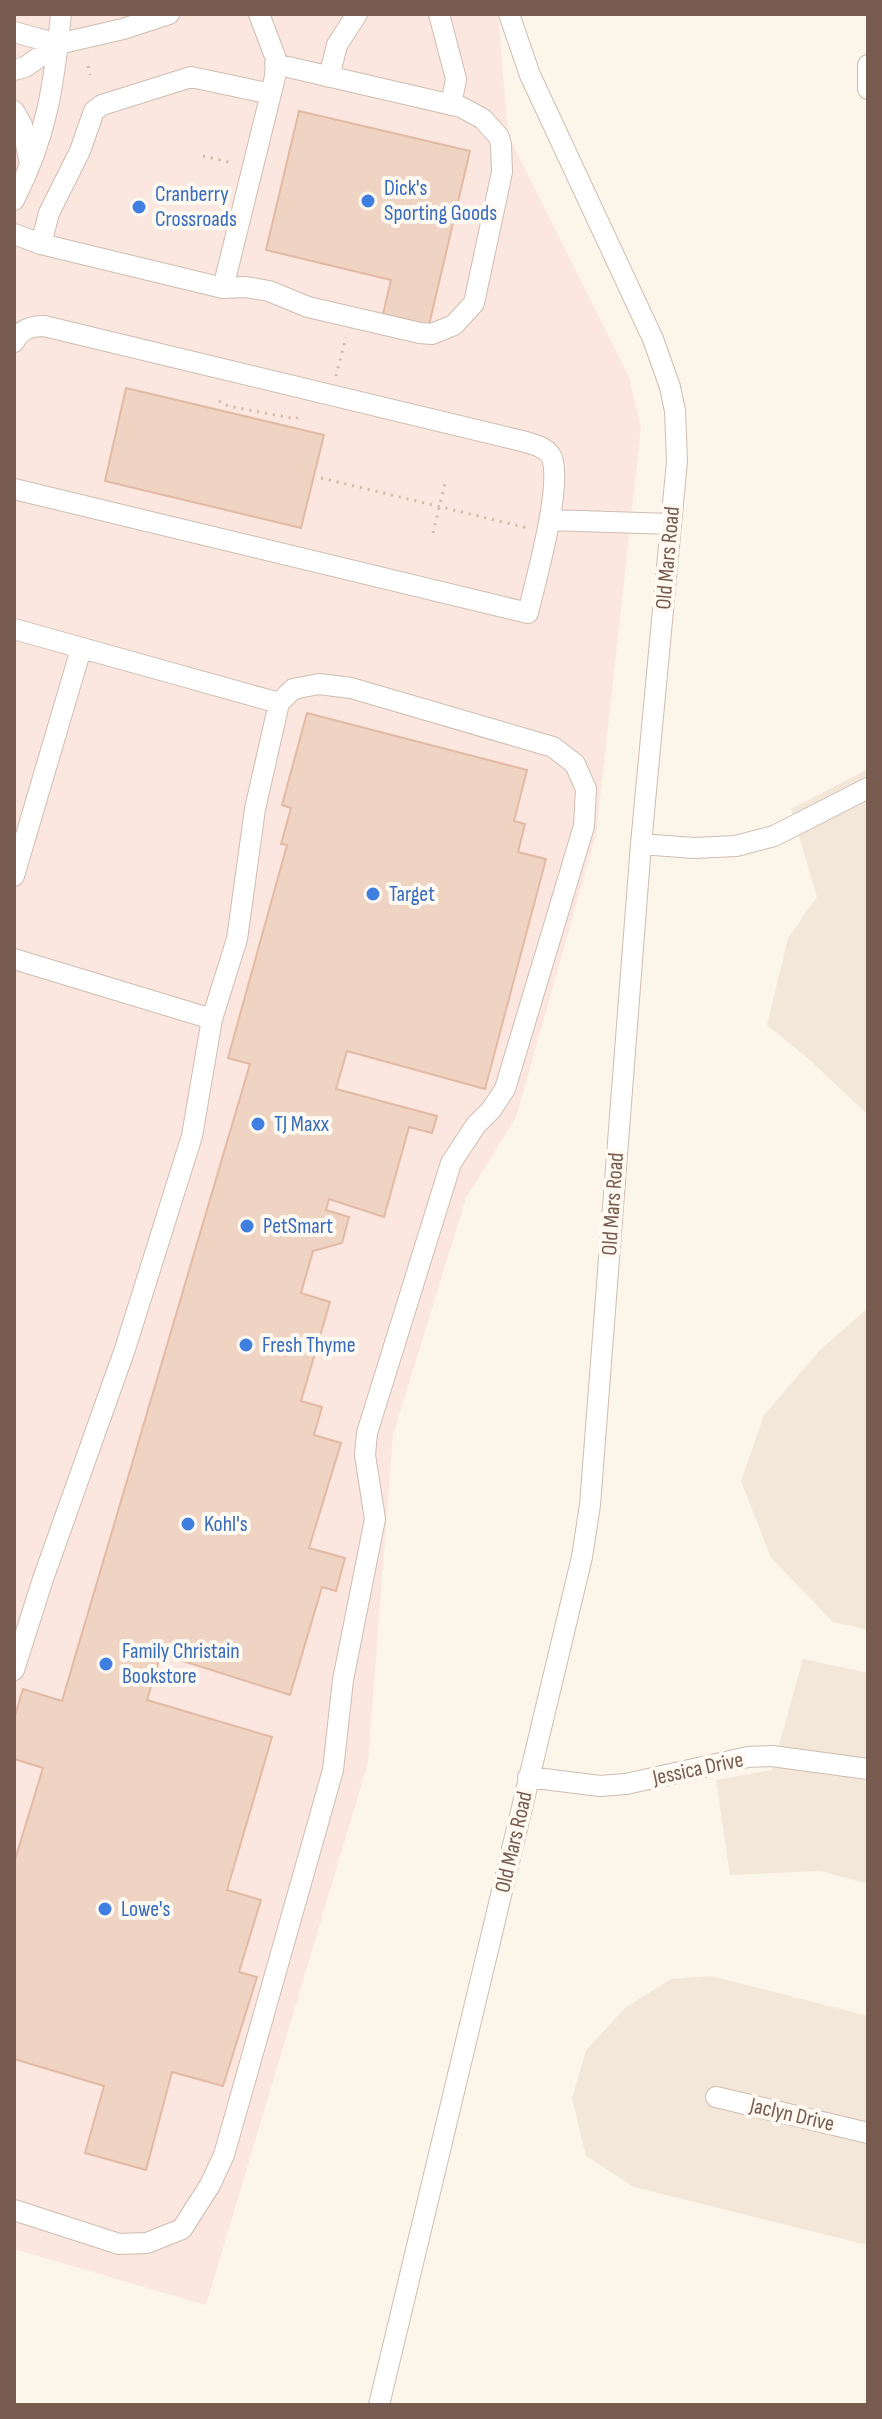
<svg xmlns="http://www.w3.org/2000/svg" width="882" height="2419" font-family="'Sofia Sans Condensed',sans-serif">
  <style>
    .residential { fill: #f3e7d9 }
    .commercial { fill: #fbe7df }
    .building { fill: #f0d4c3; stroke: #e2baa4; stroke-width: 2 }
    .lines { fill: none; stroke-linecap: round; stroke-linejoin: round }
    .minor-casing { stroke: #cebdb0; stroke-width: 22 }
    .path { stroke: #d6b7a5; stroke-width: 3; stroke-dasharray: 2 6; stroke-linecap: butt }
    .minor { stroke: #fff; stroke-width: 20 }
    .shop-dot { fill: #3f7fe0; stroke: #fef9f1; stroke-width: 3 }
    .labels { text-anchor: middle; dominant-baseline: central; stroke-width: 8; stroke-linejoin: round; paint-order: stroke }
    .shop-label { font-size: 22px; fill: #366cbe; stroke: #fef9f1; text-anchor: start }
    .street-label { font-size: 22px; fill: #765b4e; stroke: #fef9f1 }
  </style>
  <rect width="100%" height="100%" fill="#fcf5ea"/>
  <path class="residential" d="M 868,769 L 868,1115 L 811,1061 L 767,1025 L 788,938 L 817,897 L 791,809 Z
    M 868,1308 L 868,1630 L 833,1622 L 771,1558 L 741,1481 L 764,1415 L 820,1350 Z
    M 803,1659 L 868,1673 L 868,1884 L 821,1871 L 730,1875 L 716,1780 L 772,1770 Z
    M 711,1976 L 868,2016 L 868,2245 L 634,2187 L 586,2156 L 572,2098 L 586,2050 L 625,2008 L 671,1979 Z"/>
  <path class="commercial" d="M 14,14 L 498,14 L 508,135 L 629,377 L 641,427 L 596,835 L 516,1117 L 466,1198 L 393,1435 L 368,1763 L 206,2305 L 14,2249 Z"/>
  <path class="building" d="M 299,111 L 470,151 L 429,325 L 383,314 L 391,280 L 266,250 Z
    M 126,388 L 324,435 L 301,528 L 105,481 Z
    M 307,713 L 527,770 L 514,821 L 525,824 L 518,852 L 546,859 L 485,1089 L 347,1051 L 336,1089 L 437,1116 L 432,1133 L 409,1127 L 384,1217 L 329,1199 L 326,1210 L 349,1217 L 342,1243 L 313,1251 L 301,1293 L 330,1302 L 301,1401 L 322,1407 L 314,1435 L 341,1443 L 309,1548 L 345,1558 L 336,1591 L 322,1587 L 290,1695 L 161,1654 L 147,1700 L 272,1737 L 227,1890 L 261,1900 L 239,1972 L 257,1977 L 223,2086 L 172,2072 L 146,2170 L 85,2153 L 104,2086 L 14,2059 L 14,1863 L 43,1768 L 14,1759 L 14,1719 L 23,1689 L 62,1701 L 250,1064 L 228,1058 L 287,845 L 281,844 L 291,808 L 282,805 Z"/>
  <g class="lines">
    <g class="minor-casing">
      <path id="minor" d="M 439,14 L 456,79 L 451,105
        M 14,32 L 58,44
        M 868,65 L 868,89
        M 14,70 L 25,67 L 58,44 L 123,29 L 169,14
        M 329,77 L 337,45 L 357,14
        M 14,111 L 22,125 L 30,164
        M 14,200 C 47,136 54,85 61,14
        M 14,234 L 41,244 L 223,288 L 246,287 L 269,291 L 308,307 L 420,333 L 432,334 L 454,325 L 474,303 L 502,172 L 501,145 L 499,137 L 483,119 L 461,107 L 275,64
        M 41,244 L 49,213 L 80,151 L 94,111 L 102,105 L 191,77 L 271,94
        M 223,288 L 275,77 L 276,59 L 259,14
        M 14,342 C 20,330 30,326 44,326 L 526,442 C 535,445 548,448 552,458 C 562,488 536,579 528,613 L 14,489
        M 550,520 L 671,524
        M 14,629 L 279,703 L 255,809 L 237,939 L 212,1019 L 192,1136 L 125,1349 L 43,1579 L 14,1670
        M 641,844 L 694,848 L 736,846 L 774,836 L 868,788
        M 14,876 L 81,649
        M 14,959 L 212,1019
        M 528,1777 L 600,1786 L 626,1784 L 748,1757 L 772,1756 L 868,1769
        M 716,2097 L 868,2133
        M 14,2210 L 119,2244 L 147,2243 L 182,2229 L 210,2185 L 224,2155 L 333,1770 L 343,1680 L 375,1519 L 365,1455 L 367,1433 L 451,1163 L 476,1125 L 491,1110 L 505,1089 L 584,826 L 586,789 L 575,764 L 553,747 L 351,688 L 319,684 L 293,689 L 279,703
        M 379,2405 L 582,1557 L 590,1505 L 641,844 L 677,461 L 675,411 L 670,387 L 653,339 L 530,75 L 509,14"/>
    </g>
    <path class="path" d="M 88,66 L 90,75
      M 203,156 L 233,163
      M 336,376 L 346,337
      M 219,401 L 228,406 L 296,419 L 301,414
      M 321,478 L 528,528
      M 433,533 L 446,479"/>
    <use href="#minor" class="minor"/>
  </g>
  <g class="shop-dot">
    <circle cx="368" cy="201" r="8"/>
    <circle cx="139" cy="207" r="8"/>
    <circle cx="373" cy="894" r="8"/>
    <circle cx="258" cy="1124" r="8"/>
    <circle cx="247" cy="1226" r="8"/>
    <circle cx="246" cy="1345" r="8"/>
    <circle cx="188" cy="1524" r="8"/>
    <circle cx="106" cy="1664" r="8"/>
    <circle cx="105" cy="1909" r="8"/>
  </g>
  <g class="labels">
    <g class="shop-label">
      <text x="384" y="188">Dick's<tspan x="384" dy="25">Sporting Goods</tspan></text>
      <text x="155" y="194">Cranberry<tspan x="155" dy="25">Crossroads</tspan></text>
      <text x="389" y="894">Target</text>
      <text x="274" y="1124">TJ Maxx</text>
      <text x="263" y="1226">PetSmart</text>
      <text x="262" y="1345">Fresh Thyme</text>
      <text x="204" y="1524">Kohl's</text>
      <text x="122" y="1651">Family Christain<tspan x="122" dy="25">Bookstore</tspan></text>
      <text x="121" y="1909">Lowe's</text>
    </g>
    <g class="street-label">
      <text transform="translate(668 558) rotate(-85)">Old Mars Road</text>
      <text transform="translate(613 1204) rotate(-86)">Old Mars Road</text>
      <text transform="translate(698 1769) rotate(-12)">Jessica Drive</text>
      <text transform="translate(514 1842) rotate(-77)">Old Mars Road</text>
      <text transform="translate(792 2115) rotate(13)">Jaclyn Drive</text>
    </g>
  </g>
  <rect width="882" height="2419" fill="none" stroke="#765b4e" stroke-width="32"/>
</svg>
